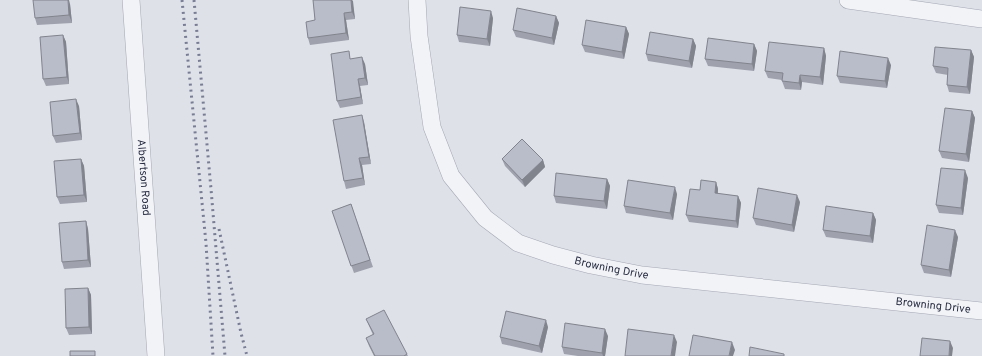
<svg xmlns="http://www.w3.org/2000/svg" width="982" height="356" font-family="Overpass,sans-serif">
  <style>
    .lines { fill: none; stroke-linecap: round; stroke-linejoin: round }
    .minor-casing { stroke: #a4a7b3; stroke-width: 18 }
    .minor { stroke: #f2f3f7; stroke-width: 17 }
    .rail { stroke: #787d94; stroke-width: 3; stroke-dasharray: 2 4; stroke-linecap: butt }
    .wall { fill: #9fa2ad }
    .shaded-wall { fill: #82848d }
    .building { fill: #b9bcc9; stroke: #82848d }
    .labels { text-anchor: middle; dominant-baseline: central; stroke-width: 3; stroke-linejoin: round; paint-order: stroke }
    .street-label { font-size: 11px; fill: #272c41; stroke: #eff1f7 }
  </style>
  <rect width="100%" height="100%" fill="#dfe1e9"/>
  <g class="lines">
    <g class="minor-casing">
      <g id="minor">
        <path id="s1" d="M 131,0 L 156,356"/>
        <path id="s2" d="M 417,0 L 419,36 L 432,127 L 451,176 L 485,218 L 518,243 L 553,255 L 591,265 L 642,275 L 982,311"/>
        <path d="M 848,0 L 982,19"/>
      </g>
    </g>
    <use href="#minor" class="minor"/>
    <path class="rail" d="M 182,0 L 206,243 L 213,356
      M 194,0 L 211,189 L 225,356
      M 219,229 L 241,333 L 247,356"/>
  </g>
  <path class="wall" d="M 313,0 L 352,0 L 355,19 L 346,20 L 349,40 L 310,45 L 308,38 L 315,20 Z
    M 70,4 L 72,23 L 37,25 L 35,18 Z
    M 556,16 L 559,23 L 554,45 L 516,37 L 513,30 Z
    M 493,18 L 490,46 L 459,42 L 457,35 Z
    M 626,27 L 629,34 L 624,59 L 585,52 L 582,45 Z
    M 63,35 L 66,42 L 69,84 L 46,86 L 43,79 Z
    M 693,39 L 696,46 L 692,68 L 648,61 L 646,54 Z
    M 754,44 L 757,51 L 754,71 L 708,66 L 705,59 Z
    M 824,48 L 826,56 L 823,85 L 802,82 L 801,90 L 785,89 L 782,81 L 782,80 L 768,78 L 765,71 Z
    M 971,50 L 974,57 L 970,94 L 949,92 L 947,85 L 948,75 L 936,73 L 933,66 Z
    M 351,59 L 365,64 L 368,85 L 360,86 L 363,104 L 340,108 L 337,101 Z
    M 891,65 L 887,88 L 840,83 L 837,76 Z
    M 79,106 L 82,140 L 56,143 L 53,136 Z
    M 972,111 L 975,118 L 969,162 L 942,158 L 939,151 Z
    M 364,122 L 371,164 L 362,165 L 365,185 L 346,189 L 344,181 Z
    M 81,159 L 84,166 L 87,202 L 60,204 L 57,197 Z
    M 502,159 L 543,160 L 545,167 L 525,187 L 505,166 Z
    M 968,178 L 963,215 L 939,213 L 936,205 Z
    M 607,179 L 610,186 L 607,209 L 556,203 L 554,196 Z
    M 716,182 L 718,189 L 718,194 L 738,196 L 741,203 L 738,228 L 689,222 L 686,215 L 700,190 Z
    M 677,194 L 673,220 L 626,213 L 624,206 Z
    M 800,202 L 794,232 L 756,225 L 753,218 Z
    M 351,204 L 373,267 L 354,273 L 332,211 Z
    M 873,213 L 876,220 L 873,243 L 826,237 L 823,230 Z
    M 86,221 L 88,229 L 91,267 L 64,269 L 62,262 Z
    M 958,237 L 951,277 L 924,273 L 921,265 Z
    M 88,288 L 91,295 L 92,334 L 69,335 L 66,328 Z
    M 366,319 L 407,354 L 408,356 L 374,356 L 369,346 L 366,338 L 373,335 L 369,326 Z
    M 548,327 L 542,353 L 502,344 L 500,337 Z
    M 608,336 L 605,356 L 578,356 L 564,354 L 562,347 Z"/>
  <path class="shaded-wall" d="M 68,0 L 69,0 L 70,4 L 72,23 L 69,15 Z
    M 351,0 L 352,0 L 353,1 L 355,19 L 352,12 Z
    M 491,11 L 493,18 L 490,46 L 487,39 Z
    M 344,13 L 346,20 L 349,40 L 346,33 Z
    M 556,16 L 559,23 L 554,45 L 552,38 Z
    M 626,27 L 629,34 L 624,59 L 622,52 Z
    M 63,35 L 66,42 L 69,84 L 67,77 Z
    M 693,39 L 696,46 L 692,68 L 689,61 Z
    M 754,44 L 757,51 L 754,71 L 752,64 Z
    M 824,48 L 826,56 L 823,85 L 820,77 Z
    M 971,50 L 974,57 L 970,94 L 967,87 Z
    M 362,57 L 365,64 L 368,85 L 365,78 Z
    M 888,58 L 891,65 L 887,88 L 885,81 Z
    M 800,75 L 802,82 L 801,90 L 799,83 Z
    M 358,79 L 360,86 L 363,104 L 361,97 Z
    M 76,99 L 79,106 L 82,140 L 80,133 Z
    M 972,111 L 975,118 L 969,162 L 966,154 Z
    M 362,115 L 364,122 L 371,164 L 369,157 Z
    M 359,158 L 362,165 L 365,185 L 363,178 Z
    M 81,159 L 84,166 L 87,202 L 84,195 Z
    M 543,160 L 545,167 L 525,187 L 522,180 Z
    M 965,170 L 968,178 L 963,215 L 961,208 Z
    M 607,179 L 610,186 L 607,209 L 604,201 Z
    M 716,182 L 718,189 L 717,200 L 715,193 Z
    M 675,187 L 677,194 L 673,220 L 670,213 Z
    M 797,195 L 800,202 L 794,232 L 792,225 Z
    M 738,196 L 741,203 L 738,228 L 736,221 Z
    M 873,213 L 876,220 L 873,243 L 870,236 Z
    M 86,221 L 88,229 L 91,267 L 88,260 Z
    M 955,230 L 958,237 L 951,277 L 949,270 Z
    M 88,288 L 91,295 L 92,334 L 89,327 Z
    M 546,320 L 548,327 L 542,353 L 539,346 Z
    M 605,329 L 608,336 L 605,356 L 603,356 L 602,353 Z
    M 674,335 L 677,342 L 675,356 L 671,356 Z
    M 950,341 L 953,348 L 952,356 L 949,356 Z
    M 732,342 L 735,350 L 733,356 L 729,356 Z"/>
  <path class="building" d="M 33,0 L 68,0 L 69,15 L 35,18 Z
    M 313,0 L 351,0 L 352,12 L 344,13 L 346,33 L 308,38 L 306,22 L 315,20 Z
    M 460,7 L 491,11 L 487,39 L 457,35 Z
    M 517,8 L 556,16 L 552,38 L 513,30 Z
    M 586,20 L 626,27 L 622,52 L 582,45 Z
    M 650,32 L 693,39 L 689,61 L 646,54 Z
    M 63,35 L 67,77 L 43,79 L 40,37 Z
    M 708,38 L 754,44 L 752,64 L 705,59 Z
    M 769,42 L 824,48 L 820,77 L 800,75 L 799,83 L 782,81 L 783,73 L 765,71 Z
    M 935,47 L 971,50 L 967,87 L 947,85 L 948,68 L 933,66 Z
    M 349,51 L 350,59 L 362,57 L 365,78 L 358,79 L 361,97 L 337,101 L 331,54 Z
    M 840,51 L 888,58 L 885,81 L 837,76 Z
    M 76,99 L 80,133 L 53,136 L 50,102 Z
    M 945,108 L 972,111 L 966,154 L 939,151 Z
    M 362,115 L 369,157 L 359,158 L 363,178 L 344,181 L 333,120 Z
    M 522,139 L 543,160 L 522,180 L 502,159 Z
    M 81,159 L 84,195 L 57,197 L 54,161 Z
    M 941,168 L 965,170 L 961,208 L 936,205 Z
    M 556,173 L 607,179 L 604,201 L 554,196 Z
    M 628,180 L 675,187 L 670,213 L 624,206 Z
    M 701,180 L 716,182 L 715,193 L 738,196 L 736,221 L 686,215 L 690,189 L 700,190 Z
    M 758,188 L 797,195 L 792,225 L 753,218 Z
    M 351,204 L 370,260 L 351,266 L 332,211 Z
    M 826,206 L 873,213 L 870,236 L 823,230 Z
    M 86,221 L 88,260 L 62,262 L 59,223 Z
    M 927,225 L 955,230 L 949,270 L 921,265 Z
    M 88,288 L 89,327 L 66,328 L 65,289 Z
    M 384,310 L 407,354 L 404,356 L 375,356 L 366,338 L 374,334 L 366,319 Z
    M 506,311 L 546,320 L 539,346 L 500,337 Z
    M 565,323 L 605,329 L 602,353 L 562,347 Z
    M 628,329 L 674,335 L 671,356 L 625,356 Z
    M 693,335 L 732,342 L 729,356 L 689,356 Z
    M 922,338 L 950,341 L 949,356 L 920,356 Z
    M 750,347 L 784,354 L 784,356 L 749,356 Z
    M 70,351 L 95,351 L 95,356 L 70,356 Z"/>
  <g class="labels">
    <g class="street-label">
      <text stroke="none"><textPath href="#s1" startOffset="178">Albertson Road</textPath></text>
      <text stroke="none"><textPath href="#s2" startOffset="373">Browning Drive</textPath></text>
      <text stroke="none"><textPath href="#s2" startOffset="697">Browning Drive</textPath></text>
    </g>
  </g>
</svg>
